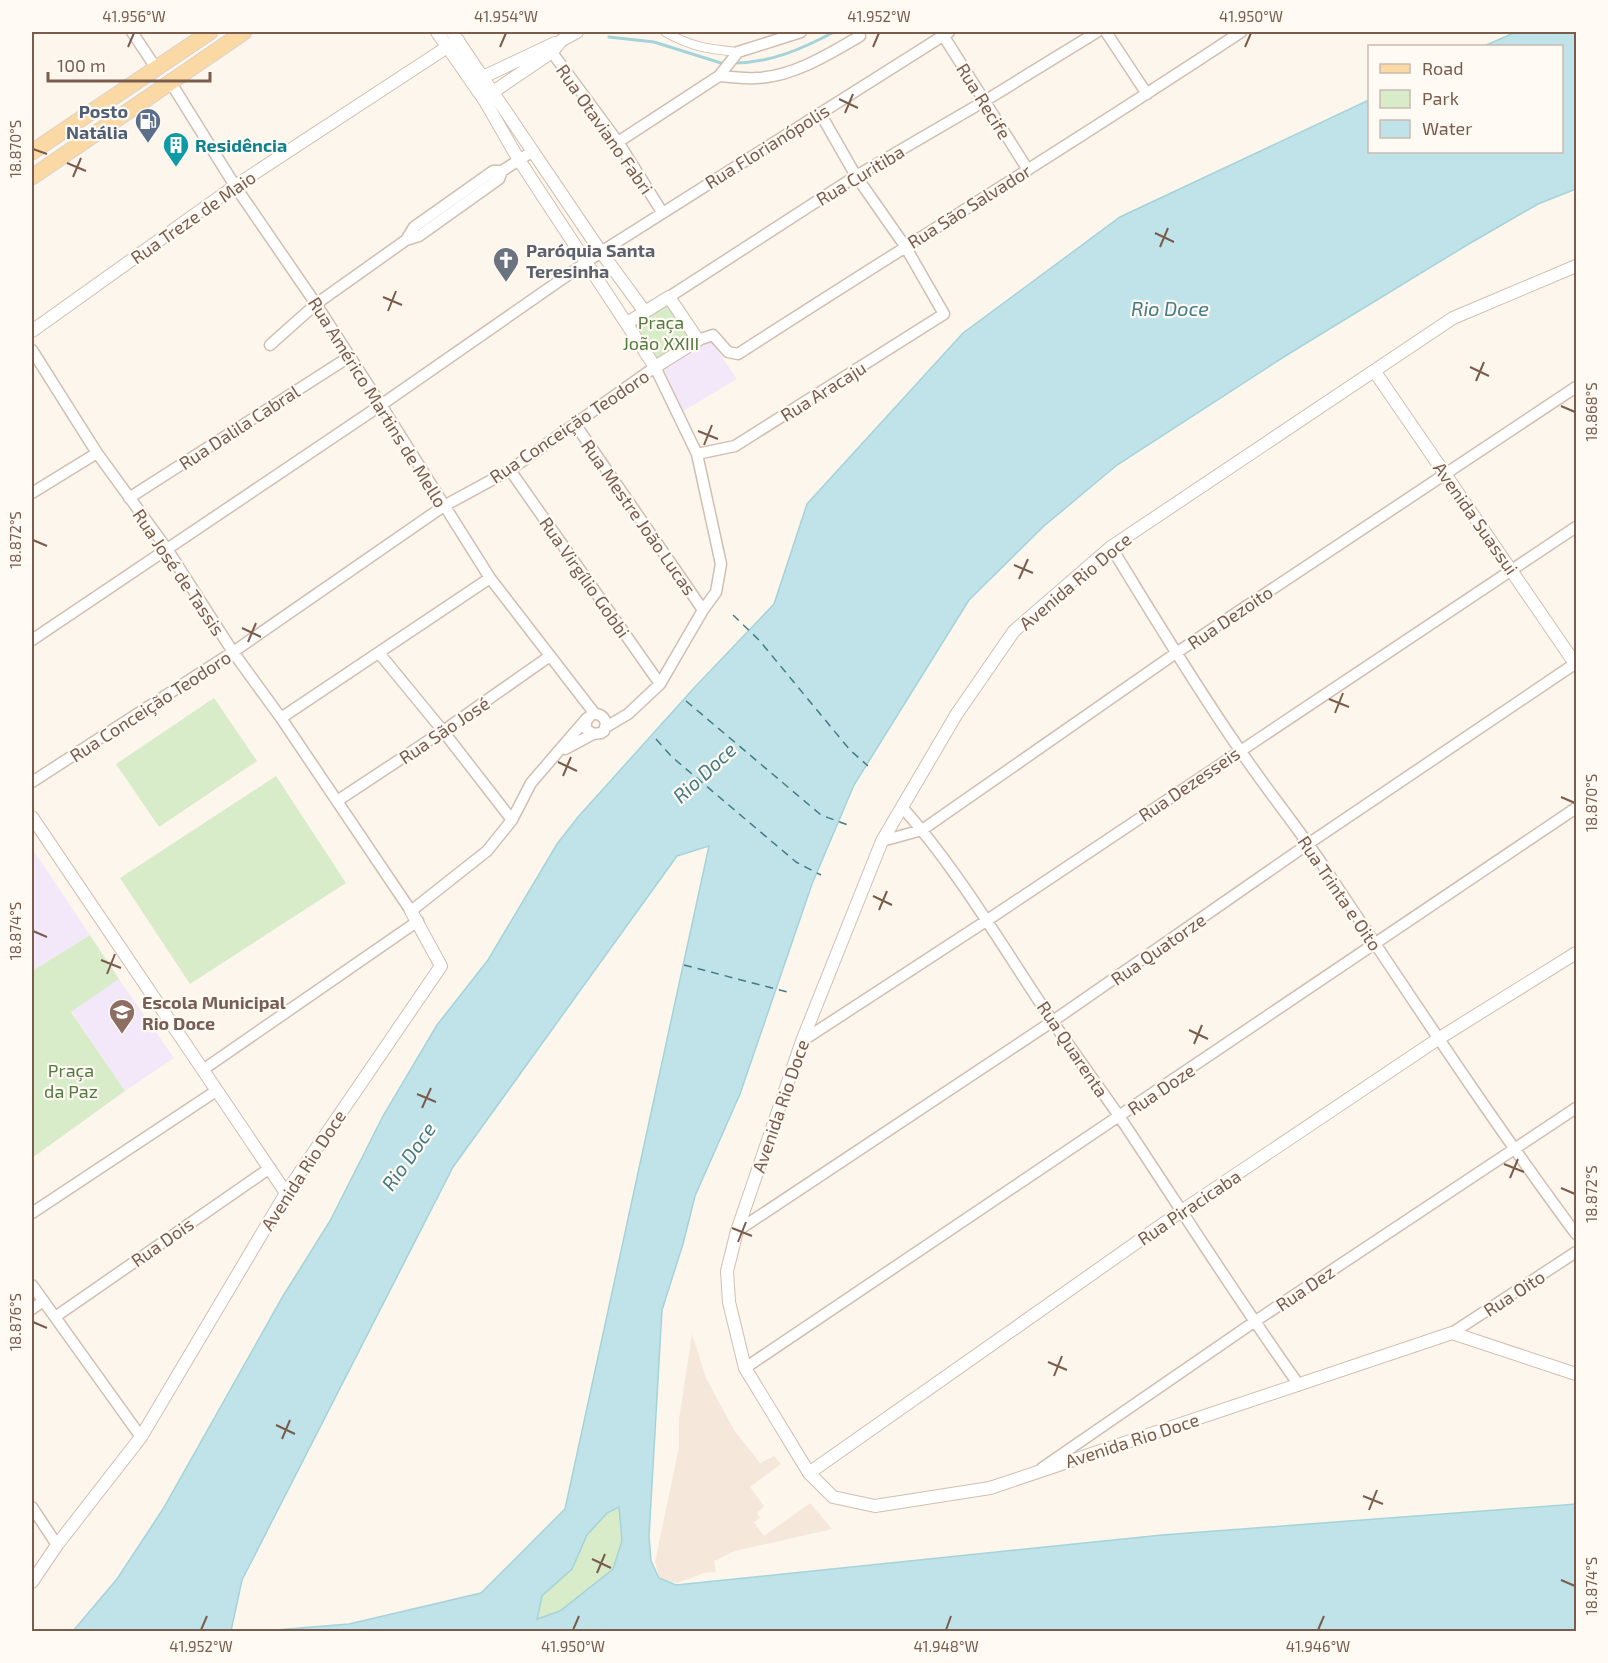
<svg xmlns="http://www.w3.org/2000/svg" width="1608" height="1663" font-family="'Exo 2',sans-serif">
  <style>
    .residential { fill: #f5e8da }
    .education { fill: #f3e8fa }
    .green { fill: #d8ecc9 }
    .water { fill: #bfe3e8; stroke: #a5d3da; stroke-width: 1.5; fill-rule: evenodd }
    .lines { fill: none; stroke-linecap: round; stroke-linejoin: round }
    .stream { stroke: #a5d3da; stroke-width: 3 }
    .ferry { stroke: #437c86; stroke-width: 1.5; stroke-dasharray: 8 6; stroke-linecap: butt }
    .pedestrian-casing { stroke: #d1beb0; stroke-width: 10 }
    .minor-casing { stroke: #d1beb0; stroke-width: 13 }
    .tertiary-casing { stroke: #d1beb0; stroke-width: 14 }
    .primary-casing { stroke: #dad1cd; stroke-width: 17 }
    .pedestrian { stroke: #fff; stroke-width: 8 }
    .minor { stroke: #fff; stroke-width: 10 }
    .tertiary { stroke: #fff; stroke-width: 12 }
    .primary { stroke: #fbd9a5; stroke-width: 15 }
    .ticks { fill: none; stroke: #7a5c4d; stroke-width: 2 }
    .labels { text-anchor: middle; dominant-baseline: central; stroke-width: 4.5; stroke-linejoin: round; paint-order: stroke }
    .street-label { font-size: 18px; fill: #7a5c4d; stroke: #fffaf3 }
    .service-label { font-size: 18px; font-weight: bold; fill: #4e5e75; stroke: #fffaf3; text-anchor: end }
    .culture-label { font-size: 18px; font-weight: bold; fill: #0d838f; stroke: #fffaf3; text-anchor: start }
    .worship-label { font-size: 18px; font-weight: bold; fill: #5b616d; stroke: #fffaf3; text-anchor: start }
    .park-label { font-size: 18px; fill: #537a41; stroke: #fffaf3 }
    .education-label { font-size: 18px; font-weight: bold; fill: #785e54; stroke: #fffaf3; text-anchor: start }
    .water-label { font-size: 20px; font-style: italic; fill: #437c86; stroke: #fffaf3 }
    .neatline { fill: none; stroke: #7a5c4d; stroke-width: 2 }
    .ticks-label { font-size: 15px; text-anchor: middle; fill: #7a5c4d }
  </style>
  <rect width="100%" height="100%" fill="#fdf6ec"/>
  <path class="residential" d="M 692,1334 L 706,1378 L 734,1430 L 760,1463 L 774,1456 L 781,1464 L 750,1487 L 764,1506 L 757,1513 L 760,1518 L 754,1522 L 764,1536 L 810,1503 L 832,1529 L 735,1551 L 714,1561 L 716,1572 L 704,1573 L 677,1583 L 660,1579 L 655,1562 L 679,1447 L 679,1419 Z"/>
  <path class="education" d="M 711,341 L 737,379 L 680,413 L 659,371 Z
    M 32,848 L 90,935 L 32,971 Z
    M 119,979 L 174,1058 L 125,1091 L 71,1011 Z"/>
  <path class="green" d="M 667,304 L 690,338 L 655,361 L 632,326 Z
    M 214,698 L 257,761 L 159,827 L 116,764 Z
    M 276,776 L 346,883 L 190,984 L 120,878 Z
    M 90,935 L 119,979 L 71,1012 L 125,1091 L 32,1158 L 32,971 Z
    M 619,1506 L 622,1541 L 613,1569 L 560,1611 L 536,1619 L 542,1596 L 572,1569 L 587,1535 L 607,1513 Z"/>
  <path class="water" d="M 1516,32 L 1576,32 L 1576,189 L 1538,204 L 1467,245 L 1290,353 L 1117,465 L 1044,526 L 969,600 L 854,785 L 812,884 L 740,1094 L 695,1196 L 683,1244 L 662,1310 L 649,1536 L 651,1561 L 659,1578 L 676,1585 L 1162,1535 L 1576,1504 L 1576,1631 L 263,1631 L 349,1624 L 481,1593 L 565,1509 L 709,846 L 677,856 L 453,1167 L 242,1580 L 231,1631 L 73,1631 L 117,1579 L 163,1509 L 283,1296 L 330,1221 L 383,1116 L 437,1025 L 488,960 L 557,844 L 578,817 L 694,688 L 774,604 L 807,504 L 963,333 L 1120,217 L 1369,100 L 1370,152 L 1562,152 L 1562,46 L 1484,46 ZM 619,1507 L 622,1541 L 613,1569 L 560,1611 L 537,1619 L 542,1596 L 572,1569 L 587,1535 L 607,1513 Z"/>
  <g class="lines">
    <path class="stream" d="M 609,37 L 654,42 L 721,63 L 727,63
      M 734,63 C 770,63 802,49 834,32"/>
    <path class="ferry" d="M 733,615 L 759,640 L 850,750 L 868,766
      M 686,701 L 821,815 L 848,825
      M 656,739 L 672,757 L 796,862 L 821,875
      M 684,965 L 791,993"/>
    <g class="pedestrian-casing">
      <path id="pedestrian" d="M 665,32 C 692,47 707,49 738,52"/>
    </g>
    <g class="minor-casing">
      <path id="minor" d="M 132,32 L 156,68
        M 941,32 L 1028,170
        M 1106,32 L 1147,94
        M 548,47 L 618,142 L 662,212
        M 719,76 C 731,77 744,79 756,78 C 793,77 829,54 860,36
        M 171,83 L 235,186 L 316,304 L 381,405 L 490,578 L 595,714
        M 618,142 L 719,76 L 738,52 L 801,32
        M 406,240 L 414,227 L 493,171 L 502,171 L 533,151
        M 669,297 L 856,176 L 983,102 L 1097,32
        M 698,340 L 713,335 L 728,352 L 738,354 C 905,246 1075,142 1241,32
        M 270,345 L 316,304 L 406,240 L 419,236 L 499,179 L 502,171
        M 32,350 L 97,453 L 167,549 L 233,652 L 281,718 L 411,911 L 487,851 L 512,820 L 531,783 L 587,718
        M 575,424 L 703,610
        M 697,454 L 735,446 L 944,314 L 905,246 L 856,176 L 820,113
        M 510,470 L 660,684
        M 32,493 L 97,453
        M 129,498 L 349,357
        M 1111,547 C 1153,615 1194,684 1240,750 C 1266,789 1296,825 1322,864 C 1405,988 1487,1114 1576,1234
        M 32,640 L 381,405 L 601,252 L 949,32
        M 379,653 L 443,731 L 512,820
        M 281,718 L 490,578
        M 565,749 L 593,734 L 601,733 L 604,731 L 606,723 C 604,716 598,712 591,715 L 586,721 L 586,729 L 593,734
        M 32,782 L 233,652 L 444,506 L 510,470 L 655,367 L 697,454 L 721,564 L 716,592 L 703,610 L 660,684 L 628,714 L 606,727
        M 337,801 L 443,731 L 550,656
        M 902,807 C 959,871 1003,948 1051,1019 C 1073,1052 1097,1084 1119,1116 C 1179,1206 1236,1297 1299,1385
        M 882,841 L 922,830 L 1176,653 L 1576,387
        M 802,1041 L 986,921 L 1576,527
        M 204,1069 L 418,921
        M 32,1213 L 216,1091
        M 737,1231 L 1053,1021 L 1308,844 L 1576,663
        M 32,1285 L 141,1437
        M 32,1309 L 42,1302
        M 55,1317 L 270,1168
        M 1452,1333 L 1576,1252
        M 745,1368 L 1576,808
        M 1042,1468 L 1254,1322 L 1576,1108
        M 32,1507 L 57,1545"/>
    </g>
    <g class="tertiary-casing">
      <path id="tertiary" d="M 437,32 L 485,101 L 519,160 L 655,367 L 698,340 L 669,297 L 627,323
        M 452,32 L 601,252 L 645,312
        M 483,77 L 555,43
        M 487,98 L 493,92 L 552,52 L 562,40 L 577,32
        M 1576,266 L 1453,318 L 1111,547 L 1014,631 L 956,715 L 882,841 L 802,1041 L 737,1231 L 727,1271 L 729,1302 L 745,1368 L 809,1473 L 833,1497 L 875,1506 L 990,1488 L 1452,1333 L 1576,1374
        M 32,331 L 235,186 L 458,40
        M 1375,372 L 1576,665
        M 32,817 L 286,1193
        M 809,1473 L 1180,1212 L 1438,1039 L 1576,953
        M 32,1582 L 57,1545 L 141,1437 L 286,1193 L 441,966 L 411,911"/>
    </g>
    <g class="primary-casing">
      <path id="primary" d="M 32,152 L 210,32
        M 32,177 L 244,32"/>
    </g>
    <use href="#pedestrian" class="pedestrian"/>
    <use href="#minor" class="minor"/>
    <use href="#tertiary" class="tertiary"/>
    <use href="#primary" class="primary"/>
  </g>
  <path class="ticks" d="M 128,47 L 134,33M 500,47 L 506,33M 873,47 L 879,33M 1245,47 L 1251,33M 839,99 L 858,108M 845,113 L 853,94M 33,149 L 47,154M 67,163 L 86,171M 73,177 L 81,158M 1155,233 L 1174,242M 1160,247 L 1168,228M 383,297 L 402,305M 388,311 L 396,291M 1470,367 L 1489,376M 1476,381 L 1484,362M 1561,406 L 1575,412M 698,431 L 718,439M 704,445 L 712,425M 33,540 L 47,546M 1014,565 L 1033,573M 1019,579 L 1028,559M 242,628 L 261,637M 248,642 L 256,623M 1329,699 L 1349,707M 1335,713 L 1343,693M 558,762 L 577,771M 563,776 L 571,757M 1561,797 L 1575,803M 873,896 L 892,905M 879,910 L 887,891M 33,931 L 47,937M 101,960 L 121,968M 107,974 L 115,954M 1189,1030 L 1208,1039M 1194,1044 L 1202,1025M 417,1094 L 436,1102M 422,1108 L 431,1088M 1504,1164 L 1524,1172M 1510,1178 L 1518,1159M 1561,1188 L 1575,1194M 732,1228 L 752,1236M 738,1242 L 746,1222M 33,1322 L 47,1328M 1048,1362 L 1067,1370M 1054,1376 L 1062,1356M 276,1425 L 295,1434M 282,1439 L 290,1420M 1363,1496 L 1383,1504M 1369,1510 L 1377,1490M 592,1559 L 611,1568M 597,1573 L 605,1554M 1561,1580 L 1575,1586M 201,1630 L 207,1616M 573,1630 L 579,1616M 946,1630 L 951,1616M 1318,1630 L 1324,1616"/>
  <defs>
    <g id="fuel-pin" transform="scale(1.35)"><path d="M0 17L-7.5 6A9.5 9.5 0 1 1 7.5 6Z" fill="#5c6f8a" stroke="#fffaf3"/><path d="M-5.5-6h7V0h2V4h1.3V-2.5L3-4.5l.8-.8L6-3V5H2.5V1h-1V6h-7ZM-4.2-4.7v3.2H.2V-4.7Z" fill="#fff"/></g>
    <g id="building-pin" transform="scale(1.35)"><path d="M0 17L-7.5 6A9.5 9.5 0 1 1 7.5 6Z" fill="#0f9aa8" stroke="#fffaf3"/><path d="M-4-6H4V6H1V3H-1V6H-4ZM-2.5-4.3h1.7v1.8h-1.7ZM.8-4.3h1.7v1.8H.8ZM-2.5-1h1.7V.8h-1.7ZM.8-1h1.7V.8H.8Z" fill="#fff"/></g>
    <g id="church-pin" transform="scale(1.35)"><path d="M0 17L-7.5 6A9.5 9.5 0 1 1 7.5 6Z" fill="#6b7280" stroke="#fffaf3"/><path d="M-1.2-6h2.4v3.5h3.3v2.4h-3.3V6h-2.4V-.1h-3.3v-2.4h3.3Z" fill="#fff"/></g>
    <g id="school-pin" transform="scale(1.35)"><path d="M0 17L-7.5 6A9.5 9.5 0 1 1 7.5 6Z" fill="#8d6e63" stroke="#fffaf3"/><path d="M0-5L7-2L0 1L-7-2ZM-4 1L0 2.5L4 1V4Q0 6-4 4Z" fill="#fff"/></g>
  </defs>
  <g fill-rule="evenodd">
    <use href="#fuel-pin" x="148" y="121"/>
    <use href="#building-pin" x="176" y="145"/>
    <use href="#church-pin" x="506" y="260"/>
    <use href="#school-pin" x="122" y="1012"/>
  </g>
  <g class="labels">
    <g class="street-label">
      <text transform="translate(984 101) rotate(58)">Rua Recife</text>
      <text transform="translate(605 129) rotate(55)">Rua Otaviano Fabri</text>
      <text transform="translate(767 146) rotate(-32)">Rua Florianópolis</text>
      <text transform="translate(860 175) rotate(-31)">Rua Curitiba</text>
      <text transform="translate(969 206) rotate(-32)">Rua São Salvador</text>
      <text transform="translate(193 217) rotate(-35)">Rua Treze de Maio</text>
      <text transform="translate(823 391) rotate(-32)">Rua Aracaju</text>
      <text transform="translate(378 402) rotate(58)">Rua Américo Martins de Mello</text>
      <text transform="translate(569 426) rotate(-34)">Rua Conceição Teodoro</text>
      <text transform="translate(239 427) rotate(-33)">Rua Dalila Cabral</text>
      <text transform="translate(639 517) rotate(55)">Rua Mestre João Lucas</text>
      <text transform="translate(1476 518) rotate(55)">Avenida Suassui</text>
      <text transform="translate(179 572) rotate(56)">Rua José de Tassis</text>
      <text transform="translate(585 577) rotate(55)">Rua Virgílio Gobbi</text>
      <text transform="translate(1075 581) rotate(-40)">Avenida Rio Doce</text>
      <text transform="translate(1230 617) rotate(-34)">Rua Dezoito</text>
      <text transform="translate(150 706) rotate(-33)">Rua Conceição Teodoro</text>
      <text transform="translate(444 730) rotate(-34)">Rua São José</text>
      <text transform="translate(1189 784) rotate(-34)">Rua Dezesseis</text>
      <text transform="translate(1340 893) rotate(56)">Rua Trinta e Oito</text>
      <text transform="translate(1158 949) rotate(-35)">Rua Quatorze</text>
      <text transform="translate(1073 1049) rotate(56)">Rua Quarenta</text>
      <text transform="translate(1161 1089) rotate(-34)">Rua Doze</text>
      <text transform="translate(780 1106) rotate(-71)">Avenida Rio Doce</text>
      <text transform="translate(303 1170) rotate(-57)">Avenida Rio Doce</text>
      <text transform="translate(1189 1207) rotate(-34)">Rua Piracicaba</text>
      <text transform="translate(162 1242) rotate(-35)">Rua Dois</text>
      <text transform="translate(1305 1288) rotate(-34)">Rua Dez</text>
      <text transform="translate(1514 1293) rotate(-33)">Rua Oito</text>
      <text transform="translate(1132 1440) rotate(-18)">Avenida Rio Doce</text>
    </g>
    <g class="service-label">
      <text x="128" y="111">Posto<tspan x="128" dy="21">Natália</tspan></text>
    </g>
    <g class="culture-label">
      <text x="195" y="145">Residência</text>
    </g>
    <g class="worship-label">
      <text x="526" y="250">Paróquia Santa<tspan x="526" dy="21">Teresinha</tspan></text>
    </g>
    <g class="park-label">
      <text x="661" y="322">Praça<tspan x="661" dy="21">João XXIII</tspan></text>
      <text x="71" y="1070">Praça<tspan x="71" dy="21">da Paz</tspan></text>
    </g>
    <g class="education-label">
      <text x="142" y="1002">Escola Municipal<tspan x="142" dy="21">Rio Doce</tspan></text>
    </g>
    <g class="water-label">
      <text x="1170" y="308">Rio Doce</text>
      <text transform="translate(704 772) rotate(-43)">Rio Doce</text>
      <text transform="translate(408 1156) rotate(-55)">Rio Doce</text>
    </g>
  </g>
  <rect width="1608" height="1663" fill="none" stroke="#fffaf3" stroke-width="66"/>
  <rect x="1368" y="45" width="195" height="108" fill="#fffaf3" stroke="#cabbb1" stroke-width="1.5"/>
  <rect x="1380" y="64" width="30" height="9" fill="#fbd9a5" stroke="#cabbb1" stroke-width="1.5"/>
  <text x="1422" y="75" font-size="18" fill="#7a5c4d">Road</text>
  <rect x="1380" y="90" width="30" height="18" fill="#d8ecc9" stroke="#cabbb1" stroke-width="1.5"/>
  <text x="1422" y="105" font-size="18" fill="#7a5c4d">Park</text>
  <rect x="1380" y="120" width="30" height="18" fill="#bfe3e8" stroke="#cabbb1" stroke-width="1.5"/>
  <text x="1422" y="135" font-size="18" fill="#7a5c4d">Water</text>
  <path d="M48 72v9h162v-9" fill="none" stroke="#7a5c4d" stroke-width="3"/>
  <text x="57" y="72" font-size="18" fill="#7a5c4d" stroke="#fffaf3" stroke-width="4.5" paint-order="stroke">100 m</text>
  <rect x="33" y="33" width="1542" height="1597" class="neatline"/>
  <g class="ticks-label">
    <text x="134" y="22">41.956°W</text>
    <text x="506" y="22">41.954°W</text>
    <text x="879" y="22">41.952°W</text>
    <text x="1251" y="22">41.950°W</text>
    <text transform="translate(16 149) rotate(-90)" y="5">18.870°S</text>
    <text transform="translate(1592 412) rotate(-90)" y="5">18.868°S</text>
    <text transform="translate(16 540) rotate(-90)" y="5">18.872°S</text>
    <text transform="translate(1592 803) rotate(-90)" y="5">18.870°S</text>
    <text transform="translate(16 931) rotate(-90)" y="5">18.874°S</text>
    <text transform="translate(1592 1194) rotate(-90)" y="5">18.872°S</text>
    <text transform="translate(16 1322) rotate(-90)" y="5">18.876°S</text>
    <text transform="translate(1592 1586) rotate(-90)" y="5">18.874°S</text>
    <text x="201" y="1652">41.952°W</text>
    <text x="573" y="1652">41.950°W</text>
    <text x="946" y="1652">41.948°W</text>
    <text x="1318" y="1652">41.946°W</text>
  </g>
</svg>
